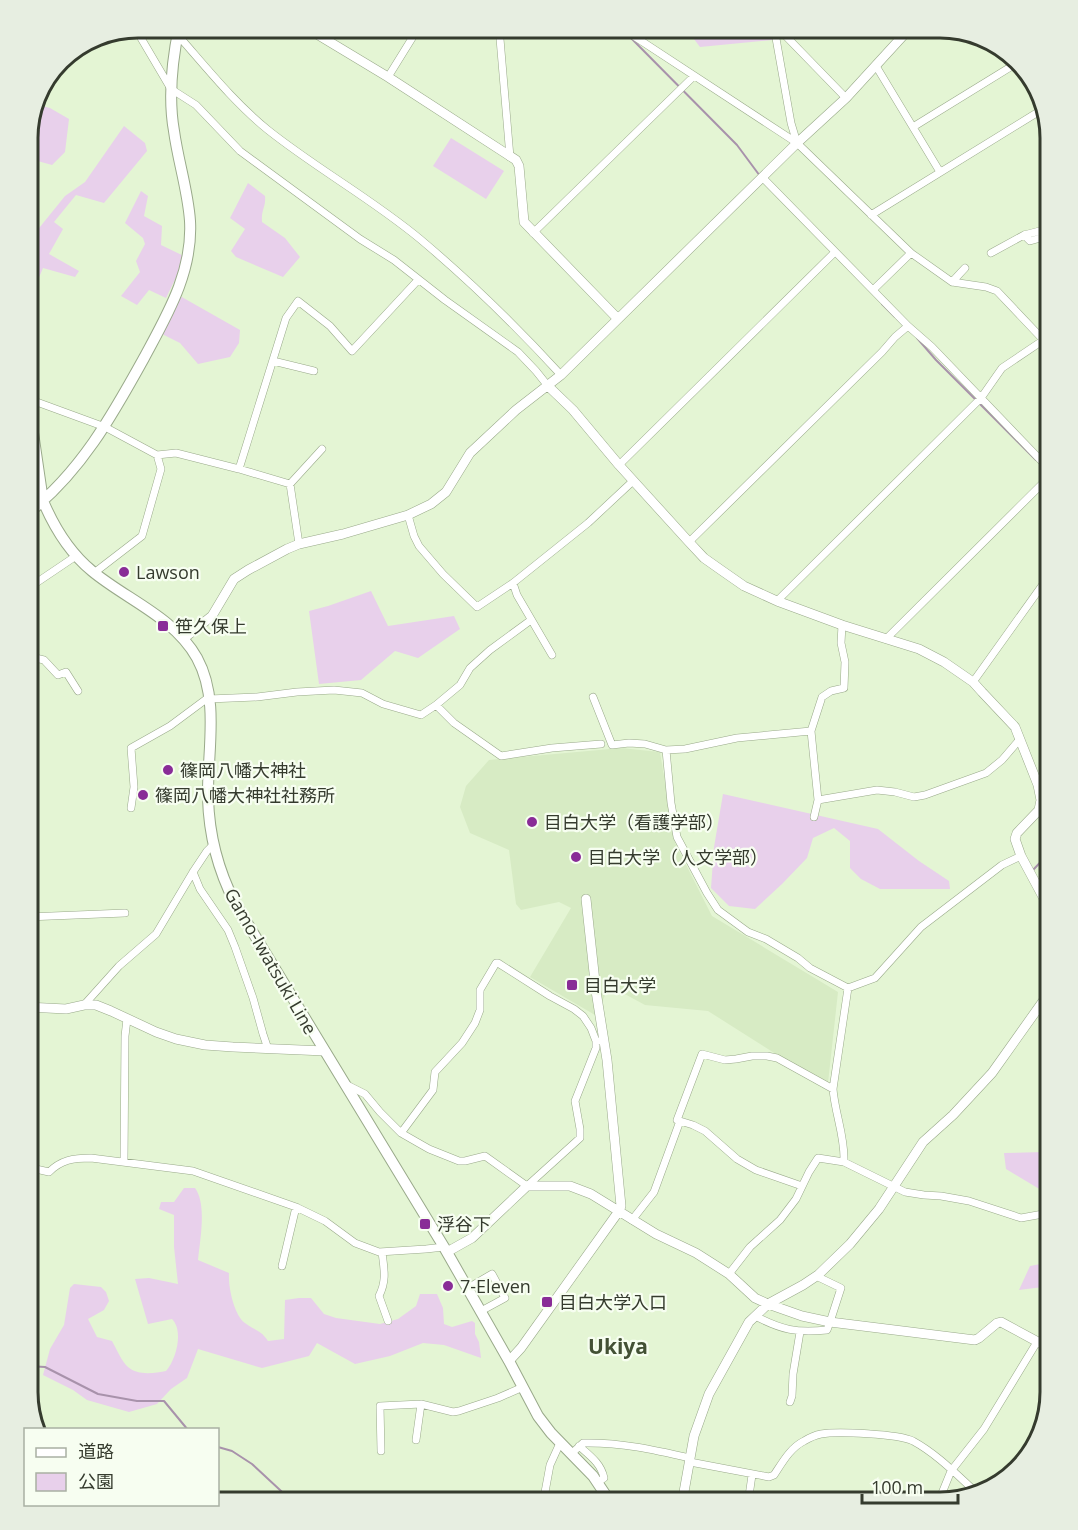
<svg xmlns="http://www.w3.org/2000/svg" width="1078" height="1530" font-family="'Open Sans','Noto Sans JP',sans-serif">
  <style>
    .built { fill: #d7ebc4 }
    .green { fill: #e8d0eb }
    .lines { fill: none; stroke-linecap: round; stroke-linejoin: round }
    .stream { stroke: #a892ab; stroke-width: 2 }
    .minor-casing { stroke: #99a98a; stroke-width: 8 }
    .tertiary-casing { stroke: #99a98a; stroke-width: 10 }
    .secondary-casing { stroke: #99a98a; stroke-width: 12 }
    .minor { stroke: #fff; stroke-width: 7 }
    .tertiary { stroke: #fff; stroke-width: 9 }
    .secondary { stroke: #fff; stroke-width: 10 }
    .poi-dot { fill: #892c97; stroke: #f7fef1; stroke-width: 2 }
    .labels { text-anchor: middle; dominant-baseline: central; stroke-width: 4.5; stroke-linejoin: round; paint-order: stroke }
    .poi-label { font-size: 18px; fill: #353b2e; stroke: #f7fef1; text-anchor: start }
    .street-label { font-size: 18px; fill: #353b2e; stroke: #f7fef1 }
    .quarter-label { font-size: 21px; font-weight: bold; fill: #435135; stroke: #f7fef1 }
    .rim { fill: none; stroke: #353b2e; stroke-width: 3 }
  </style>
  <rect width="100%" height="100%" fill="#e4f5d4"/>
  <path class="built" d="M 621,748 L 660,752 L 675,843 L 712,916 L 838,992 L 828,1083 L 779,1056 L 708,1011 L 645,1005 L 610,986 L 595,1015 L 530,977 L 571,908 L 559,902 L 521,910 L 516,904 L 509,850 L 470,833 L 460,807 L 466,786 L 489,760 Z"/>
  <path class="green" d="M 685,27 L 771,27 L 772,40 L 700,47 Z
    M 34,104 L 50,108 L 69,119 L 65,152 L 52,165 L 27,158 L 27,130 Z
    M 124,126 L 145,143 L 147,151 L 104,203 L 76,195 L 54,222 L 63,229 L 49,254 L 79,271 L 75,277 L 43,268 L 30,299 L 31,327 L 27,334 L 27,243 L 65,196 L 85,182 Z
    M 451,138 L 504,171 L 486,199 L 433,166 Z
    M 248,183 L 265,196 C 266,208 261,209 262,222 L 285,238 L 300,257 L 283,277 L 236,257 L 231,251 L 245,229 L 230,218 Z
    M 141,191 L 148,196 L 144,216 L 162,226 L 161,245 L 186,257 L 166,298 L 149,290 L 137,305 L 121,296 L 140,272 L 136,261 L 145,244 L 143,238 L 125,223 Z
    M 180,296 L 240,330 L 239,343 L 230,357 L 198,364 L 180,343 L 160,333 Z
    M 371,591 L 388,626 L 454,616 L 460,629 L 418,658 L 395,651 L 361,680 L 319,684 L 309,611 L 328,606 Z
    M 723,794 L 878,829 L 919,861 L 949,881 L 950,889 L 880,889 L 861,879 L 850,868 L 850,841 L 834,828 L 813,838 L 807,858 L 782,884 L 755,909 L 729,906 L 711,888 L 714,847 Z
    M 1043,1114 L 1051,1114 L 1051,1196 L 1006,1169 L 1004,1153 L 1044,1152 L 1050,1146 Z
    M 184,1188 L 195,1188 C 207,1204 200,1240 198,1260 L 229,1273 C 228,1287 234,1315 245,1323 C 255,1331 260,1329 268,1341 L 284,1339 L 285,1300 L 299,1298 L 311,1298 L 324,1314 L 336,1318 L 380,1324 L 398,1319 L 416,1306 L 420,1294 L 437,1294 L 443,1308 L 444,1324 L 452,1327 L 472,1321 L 475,1323 L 475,1334 L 479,1342 L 481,1358 L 444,1345 L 423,1343 L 390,1356 L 355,1364 L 317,1343 L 309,1356 L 262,1368 L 198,1349 L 187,1378 L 171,1389 L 157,1404 L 129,1412 L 87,1400 L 73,1390 L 43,1375 L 50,1349 L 64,1325 L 70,1288 L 74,1284 L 101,1287 L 106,1292 L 109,1301 L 104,1310 L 88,1319 L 97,1337 L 112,1341 C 116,1348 122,1362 128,1367 C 138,1376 155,1373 166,1371 C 176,1360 184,1331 172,1319 L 148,1324 L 135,1279 L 149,1278 L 178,1284 L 174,1247 L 174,1215 L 159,1209 L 161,1202 L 174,1202 Z
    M 1051,1262 L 1051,1286 L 1019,1290 L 1030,1266 Z"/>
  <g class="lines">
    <path class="stream" d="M 629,36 L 737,145 L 760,176
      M 882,304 L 895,317
      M 917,338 L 936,360 L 1036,460
      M 1033,870 L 1051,851
      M 27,1366 L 45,1367 L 98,1394 L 137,1401 L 164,1401 L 188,1430
      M 218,1447 L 232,1451 L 252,1464 L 294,1503"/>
    <g class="minor-casing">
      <path id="minor" d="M 499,27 L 510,157
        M 620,27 L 797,143 L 911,253 L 952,282 L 986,287 L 997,291 L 1051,348
        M 774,27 L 791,123 L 797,143
        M 777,27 L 846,98
        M 125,32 L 138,33 L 171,89 L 196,105 L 240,151 L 360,239 L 394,260 L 445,300 L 518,352 L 536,371 L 548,386
        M 177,39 L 183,41 C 210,72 236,104 268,130 C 317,169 372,199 420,239 C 470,281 517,327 561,375
        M 876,66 L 940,172
        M 388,77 L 419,27
        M 913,127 L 1017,63
        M 763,178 L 908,326 L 932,347 L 1051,471
        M 871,215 L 1043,109
        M 533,233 L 694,76
        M 1024,235 L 1030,241 L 1051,235
        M 991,253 L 1024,235 L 1051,228
        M 952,282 L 965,268
        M 873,290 L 911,253
        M 273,361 L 314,371
        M 27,401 L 34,401 L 105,427 L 157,455 L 176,453 L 239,469 L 290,484
        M 619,465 L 835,252
        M 239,469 L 286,318 L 298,301 L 330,326 L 352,351 L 418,280
        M 408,515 L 414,536 L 419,546 L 443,574 L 477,607 L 513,583 L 588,523 L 633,481
        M 689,542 L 882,352 L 895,337 L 908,326
        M 299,544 L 290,484 L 322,449
        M 94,573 L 142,536 L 161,469 L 157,455
        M 513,583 L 517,595 L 552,655
        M 27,589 L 76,556
        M 777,601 L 981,398 L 1002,368 L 1051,335
        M 886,639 L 1051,475
        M 27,656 L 44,660 L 58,675 L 66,672 L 78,691
        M 973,682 L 1051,573
        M 593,697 L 612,745 L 629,743 L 645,744 L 666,750 L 685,749 L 737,738 L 811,731
        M 436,705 L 454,723 L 501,756 L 552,748 L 601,744
        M 666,750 L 671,803 L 677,837 L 707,893 L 718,910 L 748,932 L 766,939 L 798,958 L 810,968 L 848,988
        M 818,800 L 877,790 L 895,792 L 914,797 L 925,795 L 986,773 L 1002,760 L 1020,739
        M 131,808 L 134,787 L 131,748 L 170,726 L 205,700 L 209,699 L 257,697 L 297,692 L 334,690 L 362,693 L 383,704 L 421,715 L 436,705 L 460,685 L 470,668 L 490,650 L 531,620
        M 814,817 L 818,800 L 811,731 L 822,697 L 831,691 L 844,688 L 845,662 L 841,643 L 842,625
        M 193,872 L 200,889 L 228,930 L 235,947 L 253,998 L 263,1034 L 268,1049
        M 27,917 L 125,913
        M 848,988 L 875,978 L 921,927 L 1002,865 L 1021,856
        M 84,1005 L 119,966 L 156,934 L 193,872 L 207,851 L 213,845
        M 347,1085 L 365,1094 L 380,1112 L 401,1133 L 429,1149 L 459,1161 L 465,1161 L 485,1156 L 527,1186 L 580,1138 L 580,1129 L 575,1101 L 596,1048 L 596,1041
        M 680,1121 L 693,1125 L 705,1131 L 737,1159 L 756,1170 L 802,1186
        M 401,1133 L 433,1090 L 435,1072 L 462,1043 L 475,1023 L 480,1010 L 480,990 L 496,963 L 498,963 L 550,996 L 574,1009 L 583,1016 L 591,1028 L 596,1041 L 598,1041
        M 124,1162 L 125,1036 L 127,1019
        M 844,1162 C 845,1136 835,1114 833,1089 L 848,988
        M 27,1167 L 49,1172 C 61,1160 73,1158 91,1158 L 193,1171 L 296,1207 L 325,1221 L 355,1243 L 379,1252 L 426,1249 L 444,1247
        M 632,1220 L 654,1192 L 680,1121 L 677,1120 L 702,1054 L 725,1060 L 736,1059 L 752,1056 L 767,1056 L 777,1058 L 833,1089
        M 382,1252 C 384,1269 387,1280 379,1296 L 388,1321
        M 282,1266 L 296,1207
        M 729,1274 L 750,1247 L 780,1220 L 796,1199 L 809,1172 L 818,1158 L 844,1162 L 905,1192 L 924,1195 L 941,1196 L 969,1201 L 1021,1218 L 1043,1214 L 1051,1210
        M 468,1288 L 492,1274 L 505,1298 L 481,1311
        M 755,1316 C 782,1330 796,1333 827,1330 L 830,1322 L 841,1288 L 816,1276
        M 790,1402 L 792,1396 L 793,1374 L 800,1332
        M 416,1440 L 421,1404
        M 579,1446 C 589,1455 601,1463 604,1478 L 598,1482
        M 381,1451 L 380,1406 L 421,1404 L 453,1412 L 459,1411 L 498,1398 L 523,1387
        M 571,1454 L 583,1443 C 620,1442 655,1450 690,1458
        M 690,1462 L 769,1477 L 774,1475 C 782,1463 790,1448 804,1441 C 809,1438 816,1435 821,1434 C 837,1431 899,1434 913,1441 C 937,1454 957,1475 977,1493
        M 543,1503 L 550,1465 L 560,1443
        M 748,1503 L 752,1475
        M 938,1503 L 951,1471 L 984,1429 L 1037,1342"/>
    </g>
    <g class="tertiary-casing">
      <path id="tertiary" d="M 305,27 L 388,77 L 516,160 L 519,166 L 524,222 L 618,319
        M 548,386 L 573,410 L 619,465 L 689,542 L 704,558 L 721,570 L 744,586 L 777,601 L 842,625 L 919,649 L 944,662 L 973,682 L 982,692 L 1015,727 L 1038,785 L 1041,800 L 1039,810 L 1017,833 L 1015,839 L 1021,856 L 1049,908 L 1051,915
        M 183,639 L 212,616 L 234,579 L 248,570 L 287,549 L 299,544 L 343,534 L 408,515 L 431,504 L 446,492 L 470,453 L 516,410 L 561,375 L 797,143 L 846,98 L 911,27
        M 27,1007 L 66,1009 L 84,1005 L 96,1005 L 111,1011 L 156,1032 L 176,1039 L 205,1045 L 233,1047 L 325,1051
        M 447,1252 L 472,1238 L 527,1186 L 570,1186 L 591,1194 L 656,1234 L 696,1253 L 729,1274 L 755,1298 L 768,1304 L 802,1316 L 830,1322 L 975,1340 L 979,1338 L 997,1323 L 1001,1322 L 1051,1349
        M 509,1361 L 521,1348 L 619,1211 L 621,1206 L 607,1060 L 596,991 L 586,899
        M 682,1503 L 694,1436 L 709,1394 L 749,1322 L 768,1304 L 803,1285 L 818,1275 L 850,1244 L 879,1209 L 923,1142 L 953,1115 L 992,1073 L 1051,990"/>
    </g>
    <g class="secondary-casing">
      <path id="secondary" d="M 27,404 L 30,412 L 43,501 C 54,527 70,553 92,571 C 127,600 174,617 197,658 C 220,700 207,752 208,798 C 209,835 218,870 235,903 L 444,1247 L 509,1361 L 538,1416 L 551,1433 L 593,1476 L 611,1503
        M 27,514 C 80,473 112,416 144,358 C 167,315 193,272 190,221 C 188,191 178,161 174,131 C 168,97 172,61 179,27"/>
    </g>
    <use href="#minor" class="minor"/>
    <use href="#tertiary" class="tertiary"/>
    <use href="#secondary" class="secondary"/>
  </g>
  <g class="poi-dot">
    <circle cx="124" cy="572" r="6"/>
    <rect x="157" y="620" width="12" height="12" rx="3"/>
    <circle cx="168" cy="770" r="6"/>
    <circle cx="143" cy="795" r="6"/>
    <circle cx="532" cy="822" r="6"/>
    <circle cx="576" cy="857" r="6"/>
    <rect x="566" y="979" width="12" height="12" rx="3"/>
    <rect x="419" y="1218" width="12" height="12" rx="3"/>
    <circle cx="448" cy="1286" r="6"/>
    <rect x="541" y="1296" width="12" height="12" rx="3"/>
  </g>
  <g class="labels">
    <g class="poi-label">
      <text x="136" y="572">Lawson</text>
      <text x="175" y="626">笹久保上</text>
      <text x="180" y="770">篠岡八幡大神社</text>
      <text x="155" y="795">篠岡八幡大神社社務所</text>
      <text x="544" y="822">目白大学（看護学部）</text>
      <text x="588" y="857">目白大学（人文学部）</text>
      <text x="584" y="985">目白大学</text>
      <text x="437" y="1224">浮谷下</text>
      <text x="460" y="1286">7-Eleven</text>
      <text x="559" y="1302">目白大学入口</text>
    </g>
    <g class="street-label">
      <text transform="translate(271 961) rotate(60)">Gamo-Iwatsuki Line</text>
    </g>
    <g class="quarter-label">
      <text x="618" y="1346">Ukiya</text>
    </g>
  </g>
  <path d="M0 0H1078V1530H0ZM138 38H940A100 100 0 0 1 1040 138V1392A100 100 0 0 1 940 1492H138A100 100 0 0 1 38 1392V138A100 100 0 0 1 138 38Z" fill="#e7eee1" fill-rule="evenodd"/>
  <path class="rim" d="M138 38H940A100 100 0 0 1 1040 138V1392A100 100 0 0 1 940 1492H138A100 100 0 0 1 38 1392V138A100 100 0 0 1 138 38Z"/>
  <rect x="24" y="1428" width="195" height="78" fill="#f7fef1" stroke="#a9b0a3" stroke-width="1.5"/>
  <rect x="36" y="1448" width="30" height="9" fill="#ffffff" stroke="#a9b0a3" stroke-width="1.5"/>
  <text x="78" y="1458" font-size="18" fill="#353b2e">道路</text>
  <rect x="36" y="1473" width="30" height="18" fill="#e8d0eb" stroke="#a9b0a3" stroke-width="1.5"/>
  <text x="78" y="1488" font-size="18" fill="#353b2e">公園</text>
  <path d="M862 1494v9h96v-9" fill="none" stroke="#353b2e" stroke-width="3"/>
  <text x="871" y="1494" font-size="18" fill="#353b2e" stroke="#f7fef1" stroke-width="4.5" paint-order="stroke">100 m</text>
</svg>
